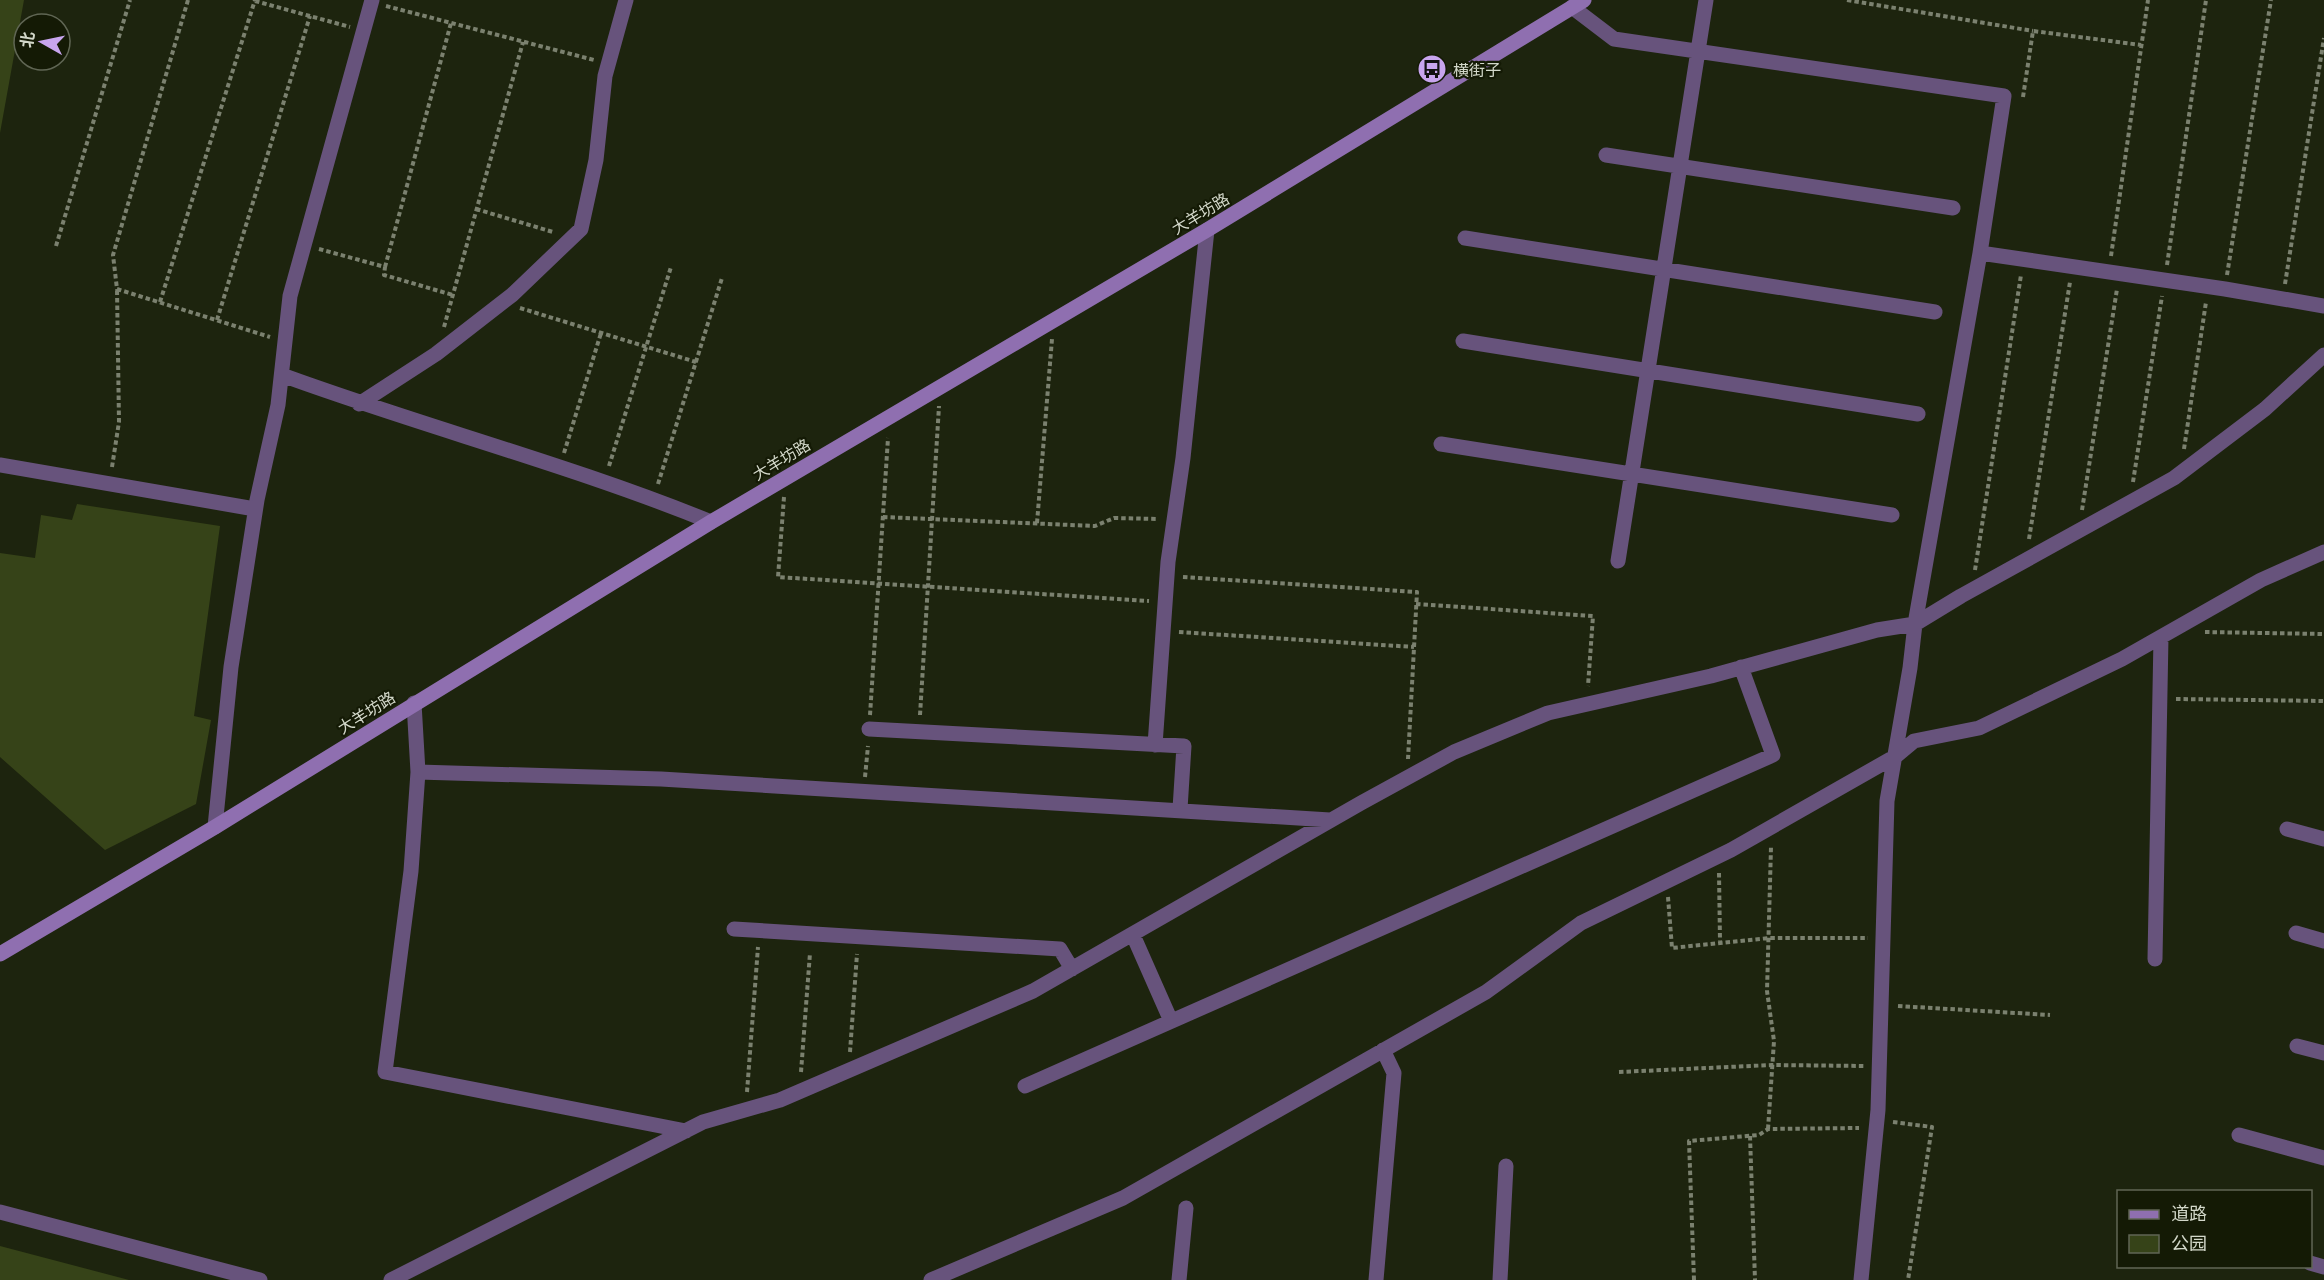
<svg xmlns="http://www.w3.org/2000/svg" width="2324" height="1280" font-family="Barlow,'Noto Sans SC',sans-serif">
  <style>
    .green { fill: #364318 }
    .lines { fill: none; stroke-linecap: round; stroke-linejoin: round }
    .path { stroke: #7b816f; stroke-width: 4; stroke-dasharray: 4.5 3; stroke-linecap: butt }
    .minor { stroke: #67537c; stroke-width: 15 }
    .secondary { stroke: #8f6fb0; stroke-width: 15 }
    .labels { text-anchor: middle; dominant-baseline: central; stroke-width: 4.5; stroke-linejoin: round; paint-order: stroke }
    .poi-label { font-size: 16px; fill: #d3d8ca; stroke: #141a05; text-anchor: start }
    .street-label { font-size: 16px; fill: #d3d8ca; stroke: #141a05 }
  </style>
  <rect width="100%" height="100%" fill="#1d240e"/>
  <path class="green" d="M 0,0 L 24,0 L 0,133 Z
    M 77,504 L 220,526 L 194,716 L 211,720 L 196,804 L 105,850 L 0,757 L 0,553 L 35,558 L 41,515 L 72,520 Z
    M 0,1246 L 129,1280 L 0,1280 Z"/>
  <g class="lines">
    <path class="path" d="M 188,0 L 113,255 L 117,289 L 270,337
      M 1847,0 L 2033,31
      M 255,1 L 350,27
      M 386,6 L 594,60
      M 2023,97 L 2033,31 L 2141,45
      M 476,209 L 553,232
      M 56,246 L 130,0
      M 319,249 L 385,267 L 384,275 L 453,295
      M 2111,256 L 2148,0
      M 2167,265 L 2206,0
      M 385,267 L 451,23
      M 2227,275 L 2271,0
      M 2285,284 L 2324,38
      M 160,302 L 255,0
      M 520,308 L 696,362
      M 217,320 L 310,16
      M 444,327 L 523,42
      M 2184,449 L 2206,302
      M 564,453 L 601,333
      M 609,466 L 671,267
      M 112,467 L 119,422 L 117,289
      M 2133,482 L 2162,296
      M 658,484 L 722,278
      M 784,497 L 778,577 L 1149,601
      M 2082,510 L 2117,289
      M 883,517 L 1095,526 L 1114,518 L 1158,519
      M 1037,523 L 1052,339
      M 2029,539 L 2070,282
      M 1975,570 L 2021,275
      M 1183,577 L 1417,592 L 1408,759
      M 1416,604 L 1593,616 L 1588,686
      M 1179,632 L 1414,647
      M 2205,632 L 2324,634
      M 2176,699 L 2324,701
      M 870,715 L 888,438
      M 920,715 L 939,406
      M 865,777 L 868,746
      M 1719,873 L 1720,941
      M 1668,897 L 1672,948 L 1769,938 L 1868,938
      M 1898,1006 L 2050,1015
      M 850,1052 L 857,954
      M 801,1072 L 810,953
      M 1619,1072 L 1772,1065 L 1864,1066
      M 747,1092 L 758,947
      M 1893,1122 L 1932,1127 L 1908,1280
      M 1768,1129 L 1774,1041 L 1767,991 L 1771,847
      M 1750,1136 L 1755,1280
      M 1694,1280 L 1689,1141 L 1759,1135 L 1768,1129 L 1859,1128"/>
    <path class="minor" d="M 1572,7 L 1614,39 L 2004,96 L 1980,253 L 2225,289 L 2324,306
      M 1606,155 L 1953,208
      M 1465,238 L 1935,312
      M 1463,341 L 1918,414
      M 282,375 C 424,427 571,465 711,522
      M 359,404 L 436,354 L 512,295 L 581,229 L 596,160 L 605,76 L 626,0
      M 1441,444 L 1892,515
      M 0,465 L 255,509
      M 1618,561 L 1706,0
      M 414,703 L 418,772 L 411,871 L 385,1072 L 686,1131
      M 869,729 L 1184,746 L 1180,809
      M 1155,745 L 1168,562 L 1183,458 L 1207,230
      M 418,772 L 661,779 L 1330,820
      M 215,827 L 231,667 L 257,500 L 278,405 L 290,296 L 372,0
      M 2287,829 L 2324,839
      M 734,929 L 1060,949 L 1072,969
      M 2296,933 L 2324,941
      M 1133,935 L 1171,1021
      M 2155,959 L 2161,637
      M 2297,1046 L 2324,1053
      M 1025,1086 L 1773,755 L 1741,667
      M 2239,1135 L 2324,1158
      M 0,1212 L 260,1280
      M 2310,1263 L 2324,1267
      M 391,1280 L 703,1122 L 780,1100 L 1033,991 L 1361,803 L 1454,752 L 1548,713 L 1711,676 L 1877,630 L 1915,624 L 1961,596 L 2174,478 L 2265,409 L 2324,355
      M 931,1280 L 1123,1198 L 1486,992 L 1581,923 L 1731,850 L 1896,756 L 1914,741 L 1979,728 L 2122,659 L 2261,580 L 2324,552
      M 1179,1280 L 1186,1208
      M 1376,1280 L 1394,1073 L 1383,1050
      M 1500,1280 L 1506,1166
      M 1861,1280 L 1878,1110 L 1887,801 L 1910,668 L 1915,624 L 1980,253"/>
    <path class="secondary" d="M 0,954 L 215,827 L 711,522 L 1207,230 L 1584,0"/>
  </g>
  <defs>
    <g id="bus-disc" transform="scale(1.5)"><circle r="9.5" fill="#c8a5ee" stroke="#141a05"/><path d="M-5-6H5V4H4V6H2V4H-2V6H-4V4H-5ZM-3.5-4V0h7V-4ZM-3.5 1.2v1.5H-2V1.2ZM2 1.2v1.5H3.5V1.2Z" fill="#111"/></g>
  </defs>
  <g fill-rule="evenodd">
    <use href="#bus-disc" x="1432" y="69"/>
  </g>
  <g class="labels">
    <g class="poi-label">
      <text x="1453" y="69">横街子</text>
    </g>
    <g class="street-label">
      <text transform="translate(1200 213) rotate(-31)">大羊坊路</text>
      <text transform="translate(781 459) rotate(-31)">大羊坊路</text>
      <text transform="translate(366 712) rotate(-32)">大羊坊路</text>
    </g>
  </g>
  <rect x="2117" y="1190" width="195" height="78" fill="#141a05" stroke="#606654" stroke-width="1.5"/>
  <rect x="2129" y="1210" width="30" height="9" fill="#8f6fb0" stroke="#606654" stroke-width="1.5"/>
  <text x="2171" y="1220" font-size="18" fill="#d3d8ca">道路</text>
  <rect x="2129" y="1235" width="30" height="18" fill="#364318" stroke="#606654" stroke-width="1.5"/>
  <text x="2171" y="1250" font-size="18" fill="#d3d8ca">公园</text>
  <g transform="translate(42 42) rotate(279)"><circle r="28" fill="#141a05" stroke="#606654" stroke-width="1.5"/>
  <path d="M0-4.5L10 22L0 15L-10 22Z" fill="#c8a5ee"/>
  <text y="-9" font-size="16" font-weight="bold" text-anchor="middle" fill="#d3d8ca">北</text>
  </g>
</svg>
